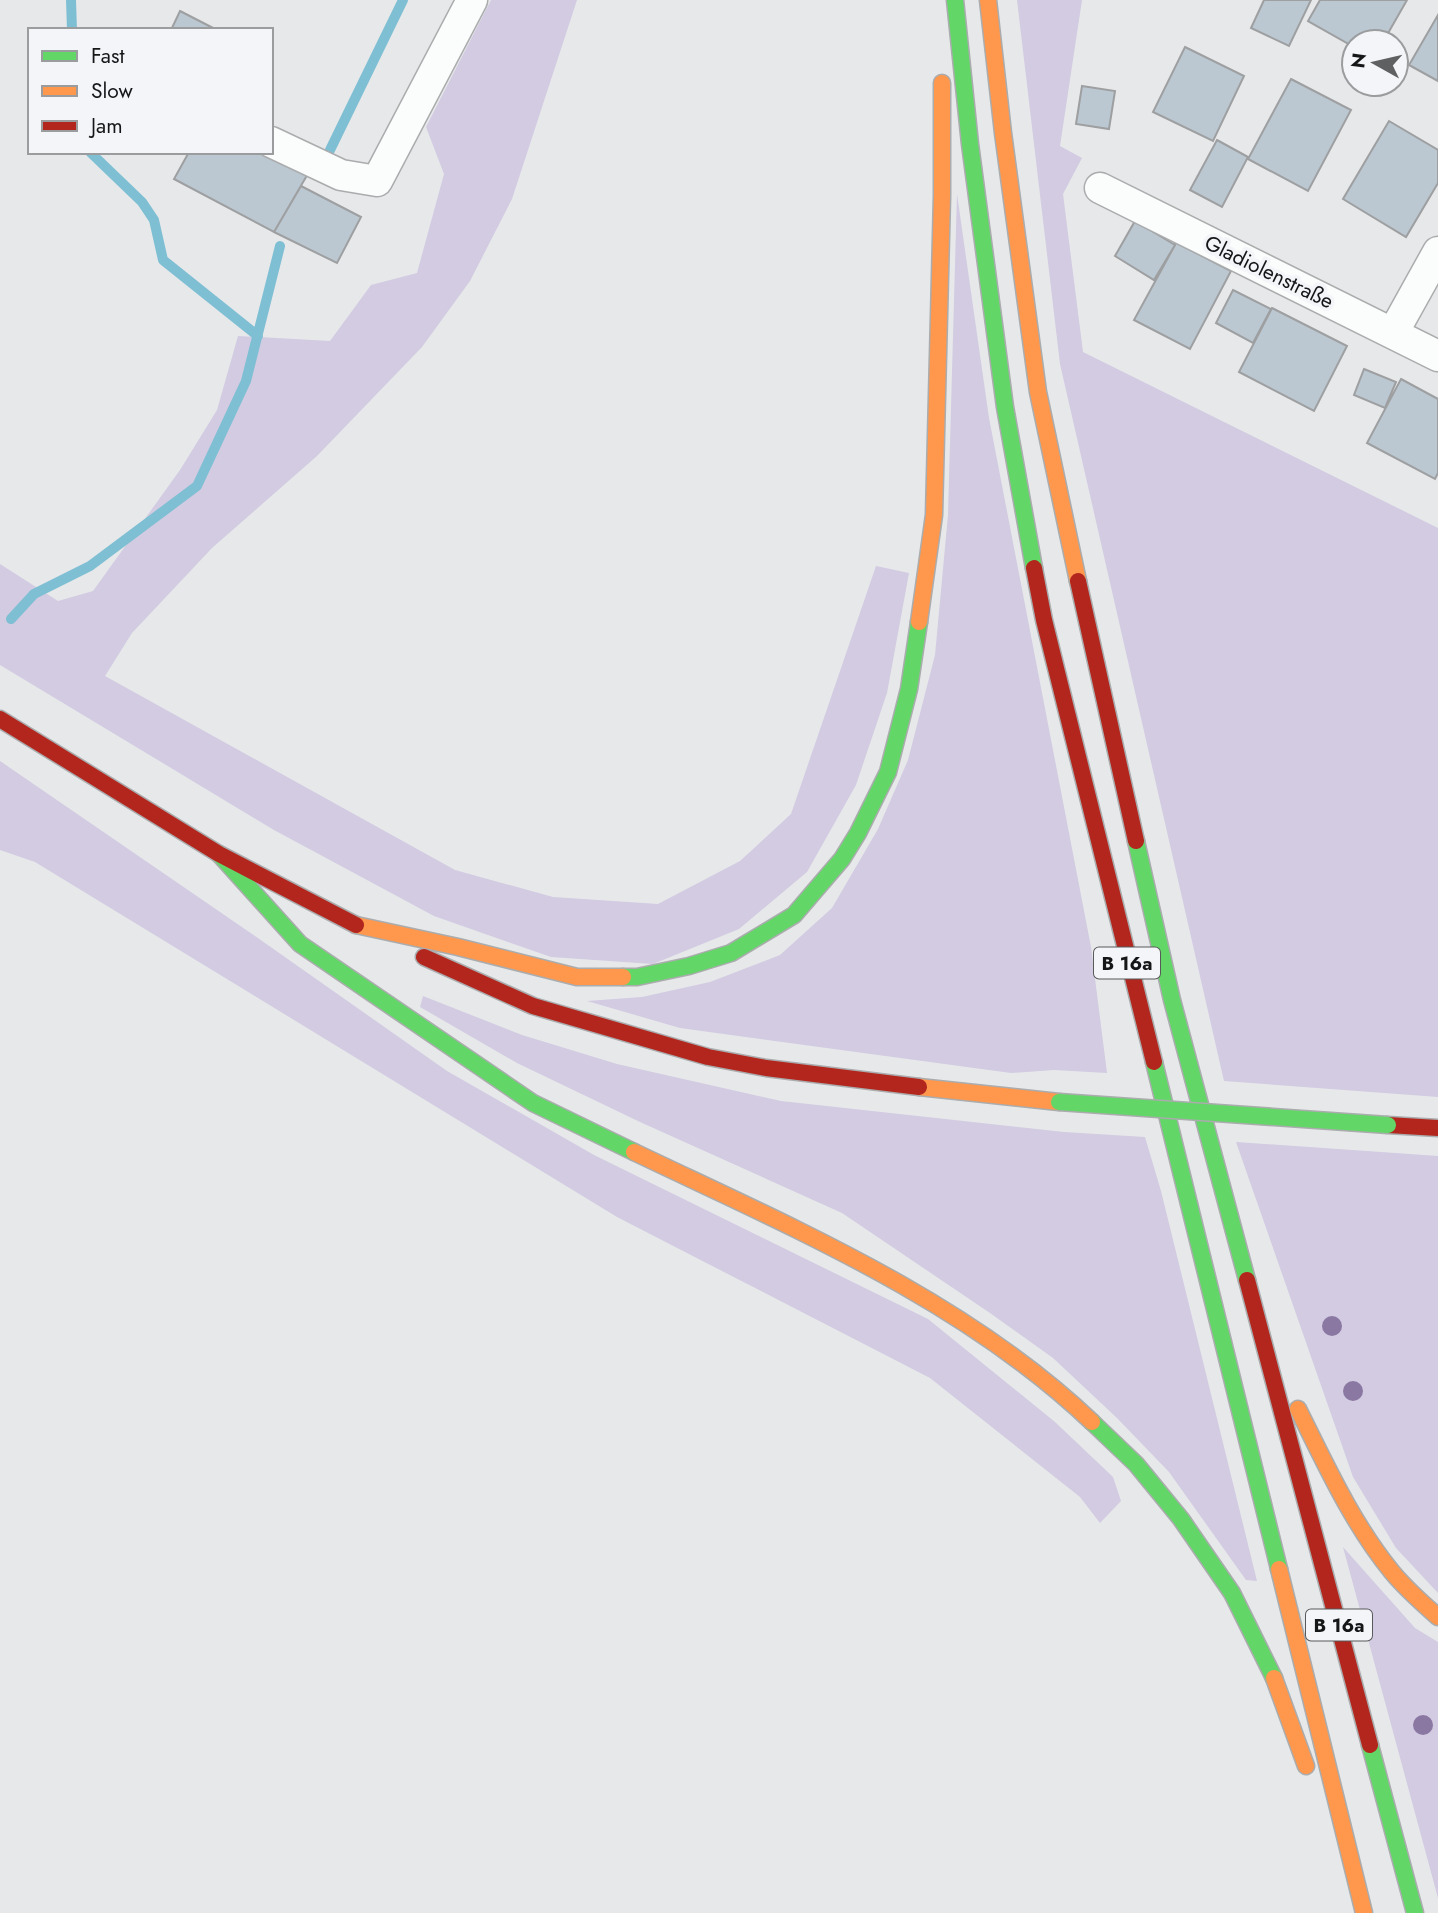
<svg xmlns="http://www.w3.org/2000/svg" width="1438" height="1913" font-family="Jost,sans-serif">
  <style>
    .green { fill: #d2cbe2 }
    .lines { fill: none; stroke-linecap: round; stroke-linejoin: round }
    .stream { stroke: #7fbfd3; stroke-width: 10 }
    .building { fill: #bbc8d2; stroke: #9e9fa0; stroke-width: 2 }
    .street-casing { stroke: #aaacad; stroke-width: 33 }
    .fast-casing { stroke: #aaacad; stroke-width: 19 }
    .slow-casing { stroke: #aaacad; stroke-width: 19 }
    .jam-casing { stroke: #aaacad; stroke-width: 19 }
    .street { stroke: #fbfcfc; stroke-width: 30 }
    .fast { stroke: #63d668; stroke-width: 16 }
    .slow { stroke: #ff974d; stroke-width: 16 }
    .jam { stroke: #b3261e; stroke-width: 16 }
    .fast-bridge-casing { stroke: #aaacad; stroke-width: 19; stroke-linecap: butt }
    .fast-bridge { stroke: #63d668; stroke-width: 16 }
    .tree { fill: #8b78a2 }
    .labels { text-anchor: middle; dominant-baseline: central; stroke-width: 7; stroke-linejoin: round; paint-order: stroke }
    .shield { fill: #f4f5f8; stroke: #58595a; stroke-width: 2 }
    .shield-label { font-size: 19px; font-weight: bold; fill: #151617 }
    .street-label { font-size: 21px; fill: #151617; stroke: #f4f5f8 }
  </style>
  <rect width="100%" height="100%" fill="#e7e8ea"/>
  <path class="green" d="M 491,0 L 577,0 L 512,199 L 470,281 L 422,347 L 317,456 L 212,548 L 132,633 L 105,676 L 455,870 L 553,897 L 658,904 L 740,861 L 791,814 L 876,566 L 909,573 L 887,693 L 856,785 L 807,872 L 739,929 L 653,964 L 551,957 L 434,916 L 274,830 L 0,665 L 0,564 L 58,601 L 93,591 L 180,470 L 217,410 L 238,336 L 330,341 L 371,285 L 417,273 L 444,174 L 426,127 Z
    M 1017,0 L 1082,0 L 1060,146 L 1082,158 L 1063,194 L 1083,352 L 1438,528 L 1438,1097 L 1224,1081 L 1060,364 Z
    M 957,194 L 989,418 L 1091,947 L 1107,1073 L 1054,1070 L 1011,1073 L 680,1028 L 587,1001 L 642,997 L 710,982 L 780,955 L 832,908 L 878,829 L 908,760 L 935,655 L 948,515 Z
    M 0,761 L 255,936 L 447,1071 L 594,1155 L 928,1319 L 1055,1422 L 1113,1477 L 1121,1501 L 1100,1523 L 1080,1497 L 930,1378 L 617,1217 L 35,862 L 0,850 Z
    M 423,996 L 522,1035 L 617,1064 L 781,1101 L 1064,1132 L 1145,1137 L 1161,1191 L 1257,1581 L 1246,1580 L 1169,1472 L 1117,1418 L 1053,1358 L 990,1313 L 842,1213 L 640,1122 L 517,1063 L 420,1007 Z
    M 1236,1142 L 1438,1156 L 1438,1593 L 1396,1548 L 1353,1477 Z
    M 1343,1547 L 1415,1628 L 1438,1642 L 1438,1898 Z"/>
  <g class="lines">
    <path class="stream" d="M 71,0 L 72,30
      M 330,150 L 403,0
      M 90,152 L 142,202 L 154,220 L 163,260 L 258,336
      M 11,619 L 34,594 L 90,566 L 197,486 L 246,381 L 280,246"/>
  </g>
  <path class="building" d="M 1264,0 L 1311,0 L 1289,46 L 1251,28 Z
    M 1320,0 L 1407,0 L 1383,42 L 1354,42 L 1354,47 L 1308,21 Z
    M 180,11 L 217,30 L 171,30 Z
    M 1438,15 L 1438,81 L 1409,65 Z
    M 1185,47 L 1244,76 L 1213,141 L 1153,112 Z
    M 1291,79 L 1351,110 L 1308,191 L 1248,159 Z
    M 1082,86 L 1115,91 L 1109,129 L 1076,124 Z
    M 1389,121 L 1438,150 L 1438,183 L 1406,237 L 1343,199 Z
    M 1217,140 L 1248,157 L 1222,207 L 1190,190 Z
    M 189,152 L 269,152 L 309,172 L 274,232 L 174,179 Z
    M 301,186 L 361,217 L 337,263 L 274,232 Z
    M 1135,221 L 1175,245 L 1154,280 L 1115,256 Z
    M 1175,242 L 1231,271 L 1190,349 L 1134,320 L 1175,245 Z
    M 1233,290 L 1271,309 L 1253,343 L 1216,323 Z
    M 1272,308 L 1347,346 L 1314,411 L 1239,372 Z
    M 1364,369 L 1396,382 L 1385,408 L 1354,395 Z
    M 1401,379 L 1438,399 L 1438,473 L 1435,479 L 1367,443 Z"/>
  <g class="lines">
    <g class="street-casing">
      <path id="street" d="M 271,142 L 341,175 L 377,181 L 472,0
        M 1100,188 L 1438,356
        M 1393,333 L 1438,252"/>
    </g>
    <g class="fast-casing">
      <path id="fast" d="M 955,0 L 970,144 L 1005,407 L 1034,568
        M 1136,841 L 1172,1000 L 1247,1280
        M 219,854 L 300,944 L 533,1103 L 634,1152
        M 623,977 L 637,977 L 689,966 L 731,953 L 794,915 L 842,859 L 858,833 L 888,772 L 909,689 L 919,622
        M 1154,1062 L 1279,1569
        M 1092,1422 L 1136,1464 L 1181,1519 L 1232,1593 L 1274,1678
        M 1370,1745 L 1415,1913"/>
    </g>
    <g class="slow-casing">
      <path id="slow" d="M 988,0 L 1003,133 L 1038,392 L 1078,581
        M 919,622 L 934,515 L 942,196 L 942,83
        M 356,925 L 458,947 L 577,977 L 623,977
        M 919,1087 L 1059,1102
        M 634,1152 C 791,1227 964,1300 1092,1422
        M 1298,1409 C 1326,1465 1352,1523 1392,1572 C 1406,1589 1422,1603 1438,1617
        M 1279,1569 L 1364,1913
        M 1274,1678 L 1306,1766"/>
    </g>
    <g class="jam-casing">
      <path id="jam" d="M 1034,568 L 1044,620 L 1154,1062
        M 1078,581 L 1136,841
        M 0,719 L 219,854 L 356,925
        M 424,957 L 533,1006 L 708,1057 L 766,1068 L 919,1087
        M 1388,1125 L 1438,1128
        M 1247,1280 L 1370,1745"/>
    </g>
    <use href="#street" class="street"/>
    <use href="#fast" class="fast"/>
    <use href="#slow" class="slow"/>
    <use href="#jam" class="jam"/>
    <g class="fast-bridge-casing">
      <path id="fast-bridge" d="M 1059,1102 L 1388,1125"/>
    </g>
    <use href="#fast-bridge" class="fast-bridge"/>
  </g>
  <g class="tree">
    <circle cx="1332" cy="1326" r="10"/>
    <circle cx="1353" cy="1391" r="10"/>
    <circle cx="1423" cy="1725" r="10"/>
  </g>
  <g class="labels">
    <g class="shield">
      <rect x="1094" y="947.5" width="66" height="31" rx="5"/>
      <rect x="1306" y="1609.5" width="66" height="31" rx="5"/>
    </g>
    <g class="shield-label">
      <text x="1127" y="963">B 16a</text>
      <text x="1339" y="1625">B 16a</text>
    </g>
    <g class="street-label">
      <text transform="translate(1269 272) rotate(26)">Gladiolenstraße</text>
    </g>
  </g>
  <rect x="28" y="28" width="245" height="126" fill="#f4f5f8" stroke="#9b9c9e" stroke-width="2"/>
  <rect x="42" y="51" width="35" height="10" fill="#63d668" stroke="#9b9c9e" stroke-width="2"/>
  <text x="91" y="63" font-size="21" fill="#151617">Fast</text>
  <rect x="42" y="86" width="35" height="10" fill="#ff974d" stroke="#9b9c9e" stroke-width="2"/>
  <text x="91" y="98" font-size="21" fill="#151617">Slow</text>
  <rect x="42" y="121" width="35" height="10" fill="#b3261e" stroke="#9b9c9e" stroke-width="2"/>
  <text x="91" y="133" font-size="21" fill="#151617">Jam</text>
  <g transform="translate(1375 63) rotate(278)"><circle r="33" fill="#f4f5f8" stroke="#9b9c9e" stroke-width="2"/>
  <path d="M0-5L12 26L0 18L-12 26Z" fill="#5e6061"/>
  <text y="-10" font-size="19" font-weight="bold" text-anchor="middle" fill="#151617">N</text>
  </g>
</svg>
